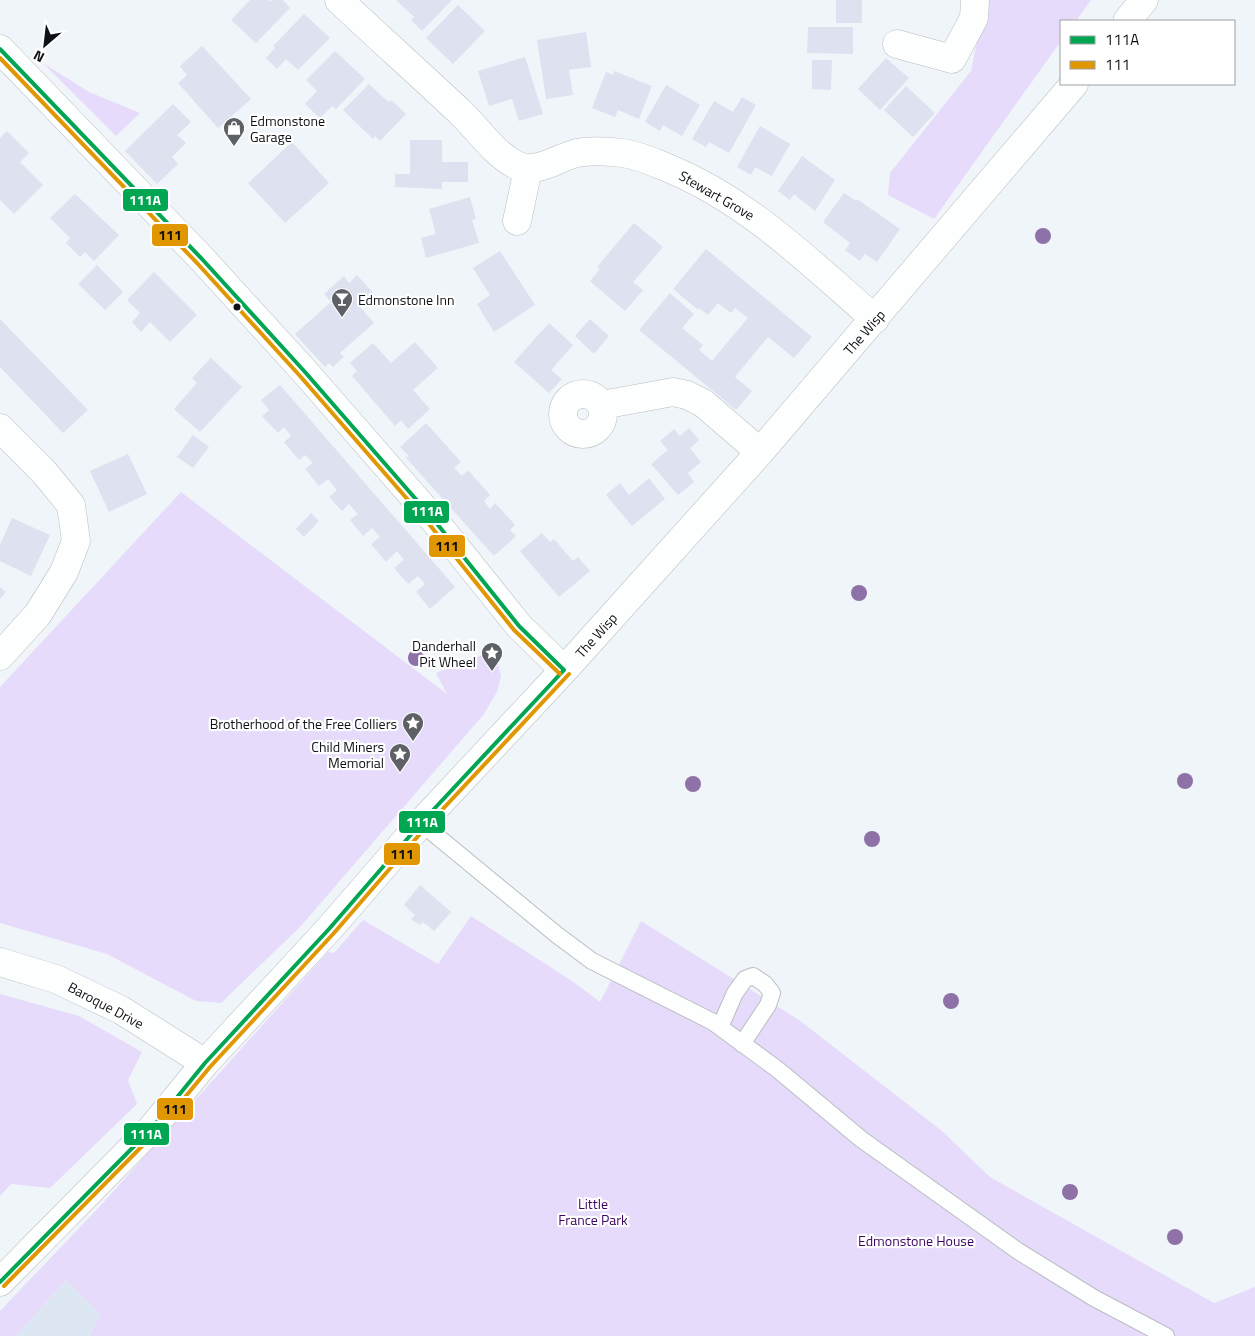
<svg xmlns="http://www.w3.org/2000/svg" width="1255" height="1336" font-family="'Titillium Web',sans-serif">
  <style>
    .built { fill: #dde7f3 }
    .green { fill: #e6dbfb }
    .building { fill: #dde1f0 }
    .lines { fill: none; stroke-linecap: round; stroke-linejoin: round }
    .service-casing { stroke: #b8bdc2; stroke-width: 18 }
    .minor-casing { stroke: #b8bdc2; stroke-width: 29 }
    .tertiary-casing { stroke: #b8bdc2; stroke-width: 29 }
    .service { stroke: #fdfefe; stroke-width: 16 }
    .minor { stroke: #fdfefe; stroke-width: 28 }
    .tertiary { stroke: #fdfefe; stroke-width: 28 }
    .bus-1-casing { stroke: #fff; stroke-width: 8 }
    .bus-2-casing { stroke: #fff; stroke-width: 8 }
    .bus-1 { stroke: #00a651; stroke-width: 4 }
    .bus-2 { stroke: #e09702; stroke-width: 4 }
    .tree { fill: #8e71a6 }
    .bus-dot { fill: #0e1217; stroke: #fff; stroke-width: 2 }
    .labels { text-anchor: middle; dominant-baseline: central; stroke-width: 4.5; stroke-linejoin: round; paint-order: stroke }
    .poi-label { font-size: 14px; fill: #0e1217; stroke: #fff; text-anchor: end }
    .street-label { font-size: 14px; fill: #0e1217; stroke: #fff }
    .park-label { font-size: 14px; fill: #3d0561; stroke: #fff }
    .line-badge { stroke: #fff; stroke-width: 2 }
    .badge-label { font-size: 14px; text-anchor: middle; font-weight: bold; fill: #fff }
    .pale-badge-label { font-size: 14px; text-anchor: middle; font-weight: bold; fill: #111 }
  </style>
  <rect width="100%" height="100%" fill="#f0f5fa"/>
  <path class="built" d="M 66,1280 L 100,1314 L 89,1336 L 16,1336 Z"/>
  <path class="green" d="M 985,0 L 1091,0 L 1076,21 L 1061,21 L 1061,41 L 934,219 L 888,195 L 890,173 L 971,71 Z
    M 43,63 L 89,92 L 140,113 L 116,136 Z
    M 181,492 L 447,694 L 436,673 L 495,650 L 501,677 L 497,692 L 484,714 L 300,927 L 221,1003 L 196,1001 L 107,954 L 0,923 L 0,687 Z
    M 471,916 L 575,983 L 600,1002 L 641,921 L 799,1020 L 942,1131 L 990,1177 L 1214,1303 L 1255,1287 L 1255,1336 L 89,1336 L 100,1314 L 66,1280 L 16,1336 L 0,1336 L 0,1311 L 102,1204 L 328,952 L 334,953 L 363,920 L 438,964 Z
    M 0,994 L 79,1016 L 142,1052 L 128,1080 L 137,1104 L 50,1188 L 11,1184 L 0,1196 Z"/>
  <path class="building" d="M 250,0 L 269,0 L 271,1 L 273,0 L 283,0 L 290,8 L 256,43 L 231,20 Z
    M 396,0 L 452,0 L 422,31 L 411,20 L 414,17 Z
    M 836,0 L 862,0 L 862,23 L 836,23 Z
    M 458,5 L 485,31 L 453,64 L 426,38 Z
    M 304,14 L 330,38 L 298,70 L 286,59 L 277,69 L 266,58 L 275,48 L 273,46 Z
    M 808,27 L 853,27 L 853,54 L 807,53 Z
    M 586,32 L 591,67 L 569,70 L 573,95 L 546,99 L 537,40 Z
    M 202,46 L 251,99 L 218,128 L 178,83 L 187,75 L 180,66 Z
    M 335,51 L 365,79 L 336,109 L 332,106 L 320,118 L 305,104 L 317,91 L 306,80 Z
    M 525,57 L 543,114 L 519,121 L 512,99 L 489,106 L 478,71 Z
    M 886,58 L 909,78 L 880,110 L 858,89 Z
    M 812,60 L 832,60 L 831,90 L 812,89 Z
    M 614,71 L 652,86 L 639,119 L 618,110 L 615,117 L 592,108 L 606,72 L 613,75 Z
    M 369,84 L 385,99 L 389,102 L 391,100 L 406,114 L 380,141 L 375,136 L 373,139 L 343,110 Z
    M 666,85 L 700,105 L 682,136 L 663,125 L 660,131 L 645,122 Z
    M 906,86 L 935,113 L 913,137 L 884,110 Z
    M 742,97 L 756,105 L 729,153 L 709,142 L 706,147 L 692,139 L 714,101 L 733,112 Z
    M 173,104 L 191,122 L 177,135 L 186,143 L 172,157 L 178,164 L 157,184 L 125,151 Z
    M 760,126 L 790,144 L 772,176 L 755,167 L 751,175 L 737,167 Z
    M 7,131 L 29,153 L 20,162 L 43,185 L 14,214 L 0,200 L 0,138 Z
    M 410,140 L 442,140 L 442,162 L 468,162 L 468,182 L 442,182 L 442,189 L 395,187 L 395,174 L 410,174 Z
    M 292,142 L 329,183 L 285,223 L 248,183 Z
    M 802,156 L 835,180 L 815,211 L 794,194 L 790,200 L 778,191 Z
    M 844,193 L 856,201 L 857,199 L 900,229 L 877,262 L 865,254 L 860,261 L 845,250 L 850,243 L 823,222 Z
    M 75,194 L 119,235 L 94,261 L 85,252 L 80,257 L 66,243 L 70,238 L 50,218 Z
    M 470,197 L 476,219 L 472,220 L 479,243 L 426,258 L 421,238 L 436,234 L 429,209 Z
    M 634,223 L 663,247 L 633,282 L 643,290 L 625,311 L 590,281 L 600,269 L 597,267 Z
    M 706,249 L 812,337 L 794,358 L 768,337 L 735,377 L 752,391 L 736,410 L 639,330 L 670,293 L 694,314 L 682,328 L 703,345 L 699,350 L 712,361 L 726,344 L 748,318 L 735,308 L 731,313 L 718,303 L 708,315 L 699,308 L 698,310 L 673,289 Z
    M 500,251 L 535,305 L 494,332 L 477,304 L 490,295 L 473,268 Z
    M 97,265 L 123,292 L 105,310 L 78,284 Z
    M 154,272 L 197,315 L 170,342 L 150,322 L 141,332 L 132,322 L 140,313 L 127,300 Z
    M 357,275 L 375,295 L 361,308 L 374,323 L 340,353 L 344,357 L 333,367 L 329,363 L 325,367 L 295,334 L 331,302 L 324,294 L 344,276 L 349,283 Z
    M 0,319 L 88,410 L 63,433 L 0,367 Z
    M 590,319 L 609,336 L 594,354 L 575,336 Z
    M 549,323 L 573,345 L 551,370 L 562,379 L 549,393 L 514,362 Z
    M 415,342 L 438,368 L 413,390 L 430,409 L 408,429 L 401,420 L 395,426 L 352,376 L 357,371 L 350,363 L 373,343 L 391,363 Z
    M 211,358 L 242,387 L 200,432 L 174,409 L 197,383 L 192,378 Z
    M 280,385 L 455,587 L 430,609 L 416,592 L 425,584 L 418,576 L 408,584 L 394,568 L 404,560 L 397,551 L 386,562 L 371,544 L 380,537 L 372,528 L 363,536 L 350,520 L 358,514 L 349,504 L 342,511 L 329,497 L 337,490 L 328,479 L 319,486 L 305,469 L 313,463 L 305,455 L 299,460 L 284,442 L 291,436 L 284,427 L 278,433 L 262,416 L 269,410 L 261,400 Z
    M 426,423 L 461,462 L 454,468 L 462,476 L 468,470 L 490,495 L 484,501 L 490,509 L 495,503 L 515,525 L 510,530 L 516,536 L 494,556 L 406,458 L 409,456 L 400,447 Z
    M 689,428 L 699,440 L 690,448 L 701,462 L 688,473 L 694,482 L 678,495 L 651,464 L 668,450 L 660,441 L 674,429 L 680,436 Z
    M 193,435 L 209,447 L 193,468 L 177,457 Z
    M 128,454 L 147,494 L 109,512 L 90,471 Z
    M 649,478 L 665,499 L 632,526 L 606,495 L 620,483 L 629,495 Z
    M 311,513 L 319,521 L 304,537 L 296,529 Z
    M 12,518 L 50,535 L 31,576 L 0,561 L 0,545 Z
    M 542,533 L 550,542 L 554,539 L 573,561 L 578,557 L 590,571 L 559,597 L 520,551 Z
    M 0,587 L 6,592 L 0,599 Z
    M 420,885 L 451,912 L 434,931 L 423,922 L 420,925 L 411,919 L 415,915 L 404,905 Z"/>
  <g class="lines">
    <g class="service-casing">
      <path id="service" d="M 421,823 L 557,935 L 592,961 L 713,1022 L 777,1069 L 861,1139 L 1018,1251 L 1094,1298 L 1166,1336
        M 720,1027 L 735,993 L 745,979 L 753,976 L 765,984 L 772,993 L 768,1005 L 742,1044"/>
    </g>
    <g class="minor-casing">
      <path id="minor" d="M 339,0 C 379,38 421,75 461,113 C 479,130 493,153 516,165 C 537,175 556,158 577,153 C 591,150 607,151 622,153 C 638,155 653,162 668,168 C 750,202 809,262 875,319
        M 897,44 L 952,59 L 974,18 L 975,0
        M 517,221 L 528,169
        M563 414a20 20 0 1 1 40 0a20 20 0 1 1-40 0Z
        M 602,405 L 673,392 L 687,395 L 703,403 L 760,452
        M 0,428 L 44,472 L 71,505 L 76,541 L 64,572 L 38,614 L 0,656
        M 0,962 L 56,979 L 121,1010 L 205,1063"/>
    </g>
    <g class="tertiary-casing">
      <path id="tertiary" d="M 1127,21 L 1144,0
        M 0,49 L 202,259 L 305,372 L 434,520 L 519,626 L 564,670
        M 0,1282 L 152,1128 L 205,1063 L 329,929 L 421,823 L 564,670 L 760,452 L 1074,84"/>
    </g>
    <use href="#service" class="service"/>
    <use href="#minor" class="minor"/>
    <use href="#tertiary" class="tertiary"/>
    <g class="bus-1-casing">
      <path id="bus-1" d="M 0,49 L 202,259 L 305,372 L 434,520 L 519,626 L 564,670
        M 0,1282 L 152,1128 L 205,1063 L 329,929 L 421,823 L 564,670"/>
    </g>
    <g class="bus-2-casing">
      <path id="bus-2" d="M 0,58 L 197,263 L 300,376 L 429,524 L 514,630 L 560,674
        M 4,1286 L 156,1132 L 210,1067 L 334,933 L 426,827 L 569,674"/>
    </g>
    <use href="#bus-1" class="bus-1"/>
    <use href="#bus-2" class="bus-2"/>
  </g>
  <g class="tree">
    <circle cx="1043" cy="236" r="8"/>
    <circle cx="859" cy="593" r="8"/>
    <circle cx="416" cy="658" r="8"/>
    <circle cx="1185" cy="781" r="8"/>
    <circle cx="693" cy="784" r="8"/>
    <circle cx="872" cy="839" r="8"/>
    <circle cx="951" cy="1001" r="8"/>
    <circle cx="1070" cy="1192" r="8"/>
    <circle cx="1175" cy="1237" r="8"/>
  </g>
  <defs>
    <g id="shop-pin" transform="scale(1.125)"><path d="M0 17L-7.5 6A9.5 9.5 0 1 1 7.5 6Z" fill="#5d6166" stroke="#fff"/><path d="M-5-2.5h2.3a2.7 3.5 0 0 1 5.4 0H5L5.5 6h-11ZM-1.5-2.5h3a1.5 2.3 0 0 0-3 0Z" fill="#fff"/></g>
    <g id="bar-pin" transform="scale(1.125)"><path d="M0 17L-7.5 6A9.5 9.5 0 1 1 7.5 6Z" fill="#5d6166" stroke="#fff"/><path d="M-6-5H6L.8 .8V4.5H3.5V6h-7V4.5H-.8V.8Z" fill="#fff"/></g>
    <g id="sight-pin" transform="scale(1.125)"><path d="M0 17L-7.5 6A9.5 9.5 0 1 1 7.5 6Z" fill="#5d6166" stroke="#fff"/><path d="M0-6L1.8-2.2L6-1.7L2.9 1.2L3.7 5.4L0 3.3L-3.7 5.4L-2.9 1.2L-6-1.7L-1.8-2.2Z" fill="#fff"/></g>
  </defs>
  <g fill-rule="evenodd">
    <use href="#shop-pin" x="234" y="128"/>
    <use href="#bar-pin" x="342" y="299"/>
    <use href="#sight-pin" x="492" y="653"/>
    <use href="#sight-pin" x="413" y="723"/>
    <use href="#sight-pin" x="400" y="754"/>
  </g>
  <circle class="bus-dot" cx="237" cy="307" r="4.5"/>
  <g class="labels">
    <g class="poi-label">
      <text x="250" y="120" text-anchor="start">Edmonstone<tspan x="250" dy="16">Garage</tspan></text>
      <text x="358" y="299" text-anchor="start">Edmonstone Inn</text>
      <text x="476" y="645">Danderhall<tspan x="476" dy="16">Pit Wheel</tspan></text>
      <text x="397" y="723">Brotherhood of the Free Colliers</text>
      <text x="384" y="746">Child Miners<tspan x="384" dy="16">Memorial</tspan></text>
    </g>
    <g class="street-label">
      <text transform="translate(717 195) rotate(30)">Stewart Grove</text>
      <text transform="translate(864 332) rotate(-49)">The Wisp</text>
      <text transform="translate(596 635) rotate(-48)">The Wisp</text>
      <text transform="translate(106 1005) rotate(28)">Baroque Drive</text>
    </g>
    <g class="park-label">
      <text x="593" y="1203">Little<tspan x="593" dy="16">France Park</tspan></text>
      <text x="916" y="1240">Edmonstone House</text>
    </g>
  </g>
  <g class="line-badge">
    <rect x="122" y="188" width="47" height="24" rx="5" fill="#00a651"/>
    <rect x="151" y="223" width="38" height="24" rx="5" fill="#e09702"/>
    <rect x="403" y="500" width="47" height="24" rx="5" fill="#00a651"/>
    <rect x="428" y="534" width="38" height="24" rx="5" fill="#e09702"/>
    <rect x="398" y="810" width="48" height="24" rx="5" fill="#00a651"/>
    <rect x="383" y="842" width="38" height="24" rx="5" fill="#e09702"/>
    <rect x="156" y="1097" width="38" height="24" rx="5" fill="#e09702"/>
    <rect x="123" y="1122" width="47" height="24" rx="5" fill="#00a651"/>
  </g>
  <g class="badge-label">
    <text x="145" y="205">111A</text>
    <text x="427" y="516">111A</text>
    <text x="422" y="827">111A</text>
    <text x="146" y="1139">111A</text>
  </g>
  <g class="pale-badge-label">
    <text x="170" y="240">111</text>
    <text x="447" y="551">111</text>
    <text x="402" y="859">111</text>
    <text x="175" y="1114">111</text>
  </g>
  <rect x="1060" y="20" width="175" height="65" fill="#ffffff" stroke="#9fa0a2"/>
  <rect x="1070" y="36" width="25" height="8" fill="#00a651" stroke="#9fa0a2"/>
  <text x="1105" y="45" font-size="15" fill="#0e1217">111A</text>
  <rect x="1070" y="61" width="25" height="8" fill="#e09702" stroke="#9fa0a2"/>
  <text x="1105" y="70" font-size="15" fill="#0e1217">111</text>
  <g transform="translate(45 45) rotate(208)" stroke="#ffffff" stroke-width="4" paint-order="stroke">
  <path d="M0-4L9 19L0 12L-9 19Z" fill="#0e1217"/>
  <text y="-8" font-size="14" font-weight="bold" text-anchor="middle" fill="#0e1217">N</text>
  </g>
</svg>
